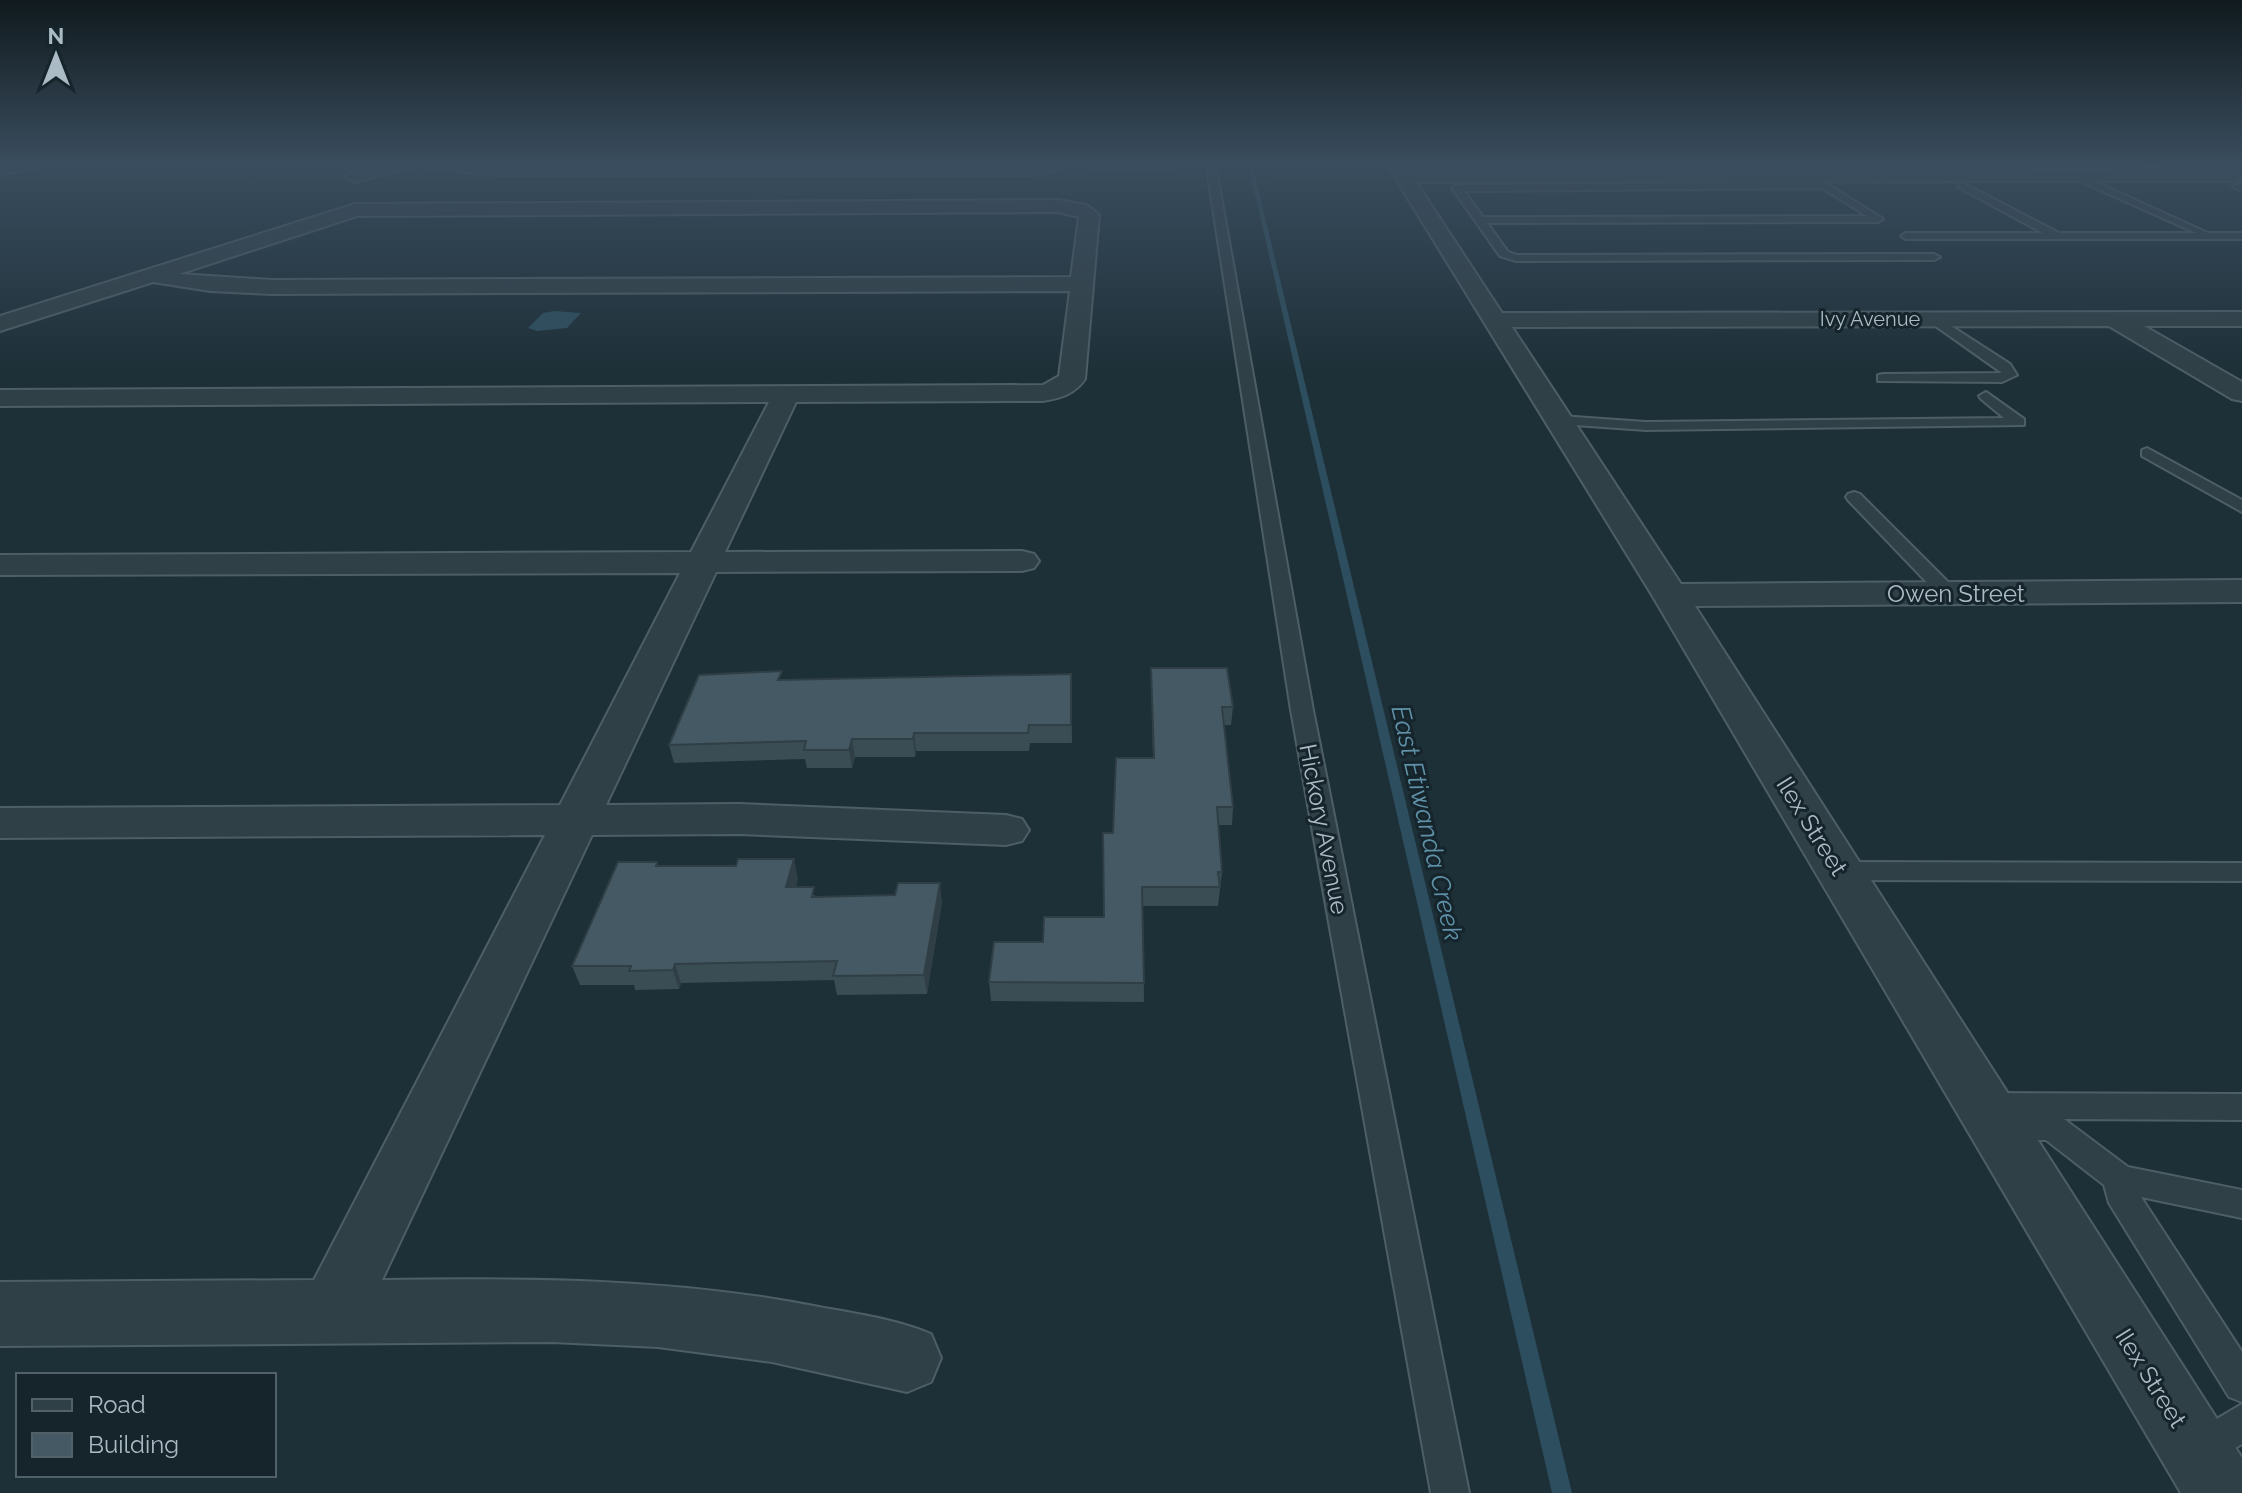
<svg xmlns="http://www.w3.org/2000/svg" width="2242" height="1493" font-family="Raleway,sans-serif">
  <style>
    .water { fill: #2d4e5e }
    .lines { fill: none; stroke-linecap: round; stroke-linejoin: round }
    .stream { fill: #2d4e5e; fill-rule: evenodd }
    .service-casing { stroke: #4e5e66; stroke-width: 4 }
    .minor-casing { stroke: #4e5e66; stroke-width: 4 }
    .tertiary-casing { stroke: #4e5e66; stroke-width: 4 }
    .service { fill: #304047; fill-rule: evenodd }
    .minor { fill: #304047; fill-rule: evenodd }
    .tertiary { fill: #304047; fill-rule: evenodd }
    .wall { fill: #3a4d55 }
    .shaded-wall { fill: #303e45 }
    .building { fill: #445963; stroke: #303e45; stroke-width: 2 }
    .labels { text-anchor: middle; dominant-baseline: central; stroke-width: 6; stroke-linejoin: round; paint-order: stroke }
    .far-street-label { font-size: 20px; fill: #aabbc5; stroke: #16242b }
    .street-label { font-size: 24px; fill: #aabbc5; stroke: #16242b }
    .water-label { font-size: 26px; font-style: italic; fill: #5f91a8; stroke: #16242b }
  </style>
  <rect width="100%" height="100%" fill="#1d2f37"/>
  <path class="water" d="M 554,311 L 581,313 L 567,328 L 537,331 L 528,328 L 543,313 Z"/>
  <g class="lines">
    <path class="stream" d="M 1248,163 L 1252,163 L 1572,1493 L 1552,1493 Z"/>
    <g class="service-casing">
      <path id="service" d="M 1206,163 L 1215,163 L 1313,710 L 1469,1493 L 1431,1493 L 1291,710 Z
        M 1763,163 L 1774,163 L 1796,177 L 1788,179 Z
        M 1914,163 L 1926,163 L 1950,176 L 1942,178 Z
        M 2023,163 L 2164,163 L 2159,166 L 2034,168 Z
        M 2076,173 L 2208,233 L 2242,233 L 2242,239 L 1906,239 L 1901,236 L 1906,233 L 2043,233 L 1958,187 L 1961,182 L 2059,233 L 2196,233 L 2073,178 Z
        M 1811,174 L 1883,219 L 1878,222 L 1487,223 L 1508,252 L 1517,255 L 1934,254 L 1940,257 L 1934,260 L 1516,261 L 1500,256 L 1452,188 L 1457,185 L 1813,182 L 1806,177 ZM 1822,188 L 1867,216 L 1483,217 L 1464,191 Z
        M 2238,184 L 2242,185 L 2242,191 L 2233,187 Z
        M 1934,315 L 2010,364 L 2017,375 L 2002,382 L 1878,381 L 1878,375 L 1883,374 L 2002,373 L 1930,322 L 1928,319 Z
        M 1986,392 L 2024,419 L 2024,425 L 1646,430 L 1560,424 L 1553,420 L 1560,416 L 1646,422 L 2004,418 L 1981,399 L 1979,396 Z
        M 2147,448 L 2242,500 L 2242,512 L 2142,456 L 2142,450 Z
        M 1854,492 L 1860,494 L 1955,589 L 1957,593 L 1955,597 L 1941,597 L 1848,500 L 1846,497 L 1848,494 Z
        M 1839,862 L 2242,863 L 2242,881 L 1839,880 L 1830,877 L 1827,871 L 1830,865 Z
        M 1988,1093 L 2242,1094 L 2242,1120 L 2064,1119 L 2128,1167 L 2242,1190 L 2242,1218 L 2141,1197 L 2242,1352 L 2242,1402 L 2229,1397 L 2109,1203 L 2104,1185 L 2046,1140 L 2002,1140 L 1991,1136 L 1987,1127 L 1991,1119 L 1977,1115 L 1973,1106 L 1977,1097 Z
        M 2242,1404 L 2242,1444 L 2201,1468 L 2188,1462 L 2182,1449 L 2188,1436 Z"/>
    </g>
    <g class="minor-casing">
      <path id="minor" d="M 8,163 L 39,163 L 36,167 L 0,175 L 0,165 Z
        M 385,163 L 412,163 L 409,167 L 355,182 L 346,177 L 349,173 Z
        M 424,163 L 1061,163 L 1058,170 L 1034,175 L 493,175 L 433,168 Z
        M 1386,163 L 1404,163 L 1409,172 L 2242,171 L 2242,181 L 1416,182 L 1502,313 L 2242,312 L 2242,326 L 2144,326 L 2242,382 L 2242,401 L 2232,399 L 2109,326 L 1512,327 L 1681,584 L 2242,580 L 2242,602 L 1695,606 L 2242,1458 L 2242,1493 L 2181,1493 L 1652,595 Z
        M 1058,200 L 1087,205 L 1099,215 L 1085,379 C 1075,394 1061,398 1043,401 L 796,402 L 725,552 L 1022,551 L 1034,554 L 1039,561 L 1034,568 L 1022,571 L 716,572 L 606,805 L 739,804 L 1006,815 L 1022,819 L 1029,830 L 1022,841 L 1006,845 L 739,834 L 592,835 L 382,1280 C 529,1278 674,1278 819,1307 C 857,1314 895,1319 931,1334 L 941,1358 L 931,1382 L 907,1392 L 772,1362 L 658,1347 L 552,1342 L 0,1346 L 0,1282 L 314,1280 L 545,835 L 0,838 L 0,808 L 560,805 L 680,573 L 0,575 L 0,555 L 691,552 L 769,402 L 0,406 L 0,390 L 1043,385 L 1059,376 L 1070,291 L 272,294 L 210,291 L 153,282 L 0,331 L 0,316 L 355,204 ZM 1058,212 L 1079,217 L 1071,277 L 272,280 L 179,274 L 357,216 Z"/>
    </g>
    <g class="tertiary-casing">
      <path id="tertiary" d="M 2226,163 L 2242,163 L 2242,172 Z"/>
    </g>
    <use href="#service" class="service"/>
    <use href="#minor" class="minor"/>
    <use href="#tertiary" class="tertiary"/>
  </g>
  <path class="wall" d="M 1087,163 L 1176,163 L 1176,165 L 1170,165 L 1170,171 L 1091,173 L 1091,169 L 1087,169 Z
    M 1151,668 L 1233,707 L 1231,725 L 1224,725 L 1233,807 L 1232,825 L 1218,825 L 1222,872 L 1218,906 L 1143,906 L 1144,1002 L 991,1001 L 989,982 L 1043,942 L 1104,917 L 1113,833 L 1153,758 Z
    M 1071,674 L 1072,743 L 1030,743 L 1029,751 L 916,751 L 915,757 L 855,757 L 852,768 L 807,768 L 805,759 L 674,763 L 669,745 L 783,680 Z
    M 657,862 L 658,866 L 798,878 L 796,887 L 816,896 L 942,902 L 927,994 L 837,995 L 834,980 L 681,983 L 679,989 L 635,990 L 634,985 L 580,985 L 572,966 Z"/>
  <path class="shaded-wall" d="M 914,733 L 916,751 L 915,757 L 913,739 Z
    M 852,739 L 855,757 L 852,768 L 849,750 Z
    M 794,859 L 798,878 L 791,906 L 786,887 Z
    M 940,883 L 942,902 L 927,994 L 924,975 Z
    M 675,964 L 681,983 L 679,989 L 673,970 Z"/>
  <path class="building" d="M 1151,668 L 1227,668 L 1233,707 L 1222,707 L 1233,807 L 1217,807 L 1222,872 L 1218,872 L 1220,887 L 1142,887 L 1144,983 L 989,982 L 994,942 L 1043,942 L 1044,917 L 1104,917 L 1103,833 L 1113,833 L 1116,758 L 1154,758 Z
    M 782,671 L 778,680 L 1071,674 L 1071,725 L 1029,725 L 1028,733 L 914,733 L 913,739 L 852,739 L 849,750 L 804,750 L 806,741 L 669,745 L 699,675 Z
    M 738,859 L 794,859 L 786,887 L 814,887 L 812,897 L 895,895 L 898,883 L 940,883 L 924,975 L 833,976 L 837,961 L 675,964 L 673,970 L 629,971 L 631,966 L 572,966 L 618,862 L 657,862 L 656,866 L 736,866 Z"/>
  <linearGradient id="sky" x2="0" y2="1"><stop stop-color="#101a1e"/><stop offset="0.44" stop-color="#3a4d5e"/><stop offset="1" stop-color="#3a4d5e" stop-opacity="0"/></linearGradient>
  <rect width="2242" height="372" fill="url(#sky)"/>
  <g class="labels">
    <g class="far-street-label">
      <text x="1870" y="319">Ivy Avenue</text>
    </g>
    <g class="street-label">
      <text x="1956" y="593">Owen Street</text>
      <text transform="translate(1812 826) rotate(58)">Ilex Street</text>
      <text transform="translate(1324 829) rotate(79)">Hickory Avenue</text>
      <text transform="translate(2151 1378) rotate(58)">Ilex Street</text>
    </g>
    <g class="water-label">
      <text transform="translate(1427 823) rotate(77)">East Etiwanda Creek</text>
    </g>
  </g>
  <rect x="16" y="1373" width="260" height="104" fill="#16242b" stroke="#516069" stroke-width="2"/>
  <rect x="32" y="1399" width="40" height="12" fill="#304047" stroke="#516069" stroke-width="2"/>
  <text x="88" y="1413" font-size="24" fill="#aabbc5">Road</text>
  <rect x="32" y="1433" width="40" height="24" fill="#445963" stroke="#516069" stroke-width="2"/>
  <text x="88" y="1453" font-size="24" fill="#aabbc5">Building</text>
  <g transform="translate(56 56)" stroke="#16242b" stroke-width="6" paint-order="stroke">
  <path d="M0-6L14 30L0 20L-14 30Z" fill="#aabbc5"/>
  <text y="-12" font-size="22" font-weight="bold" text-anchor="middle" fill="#aabbc5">N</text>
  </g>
</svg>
